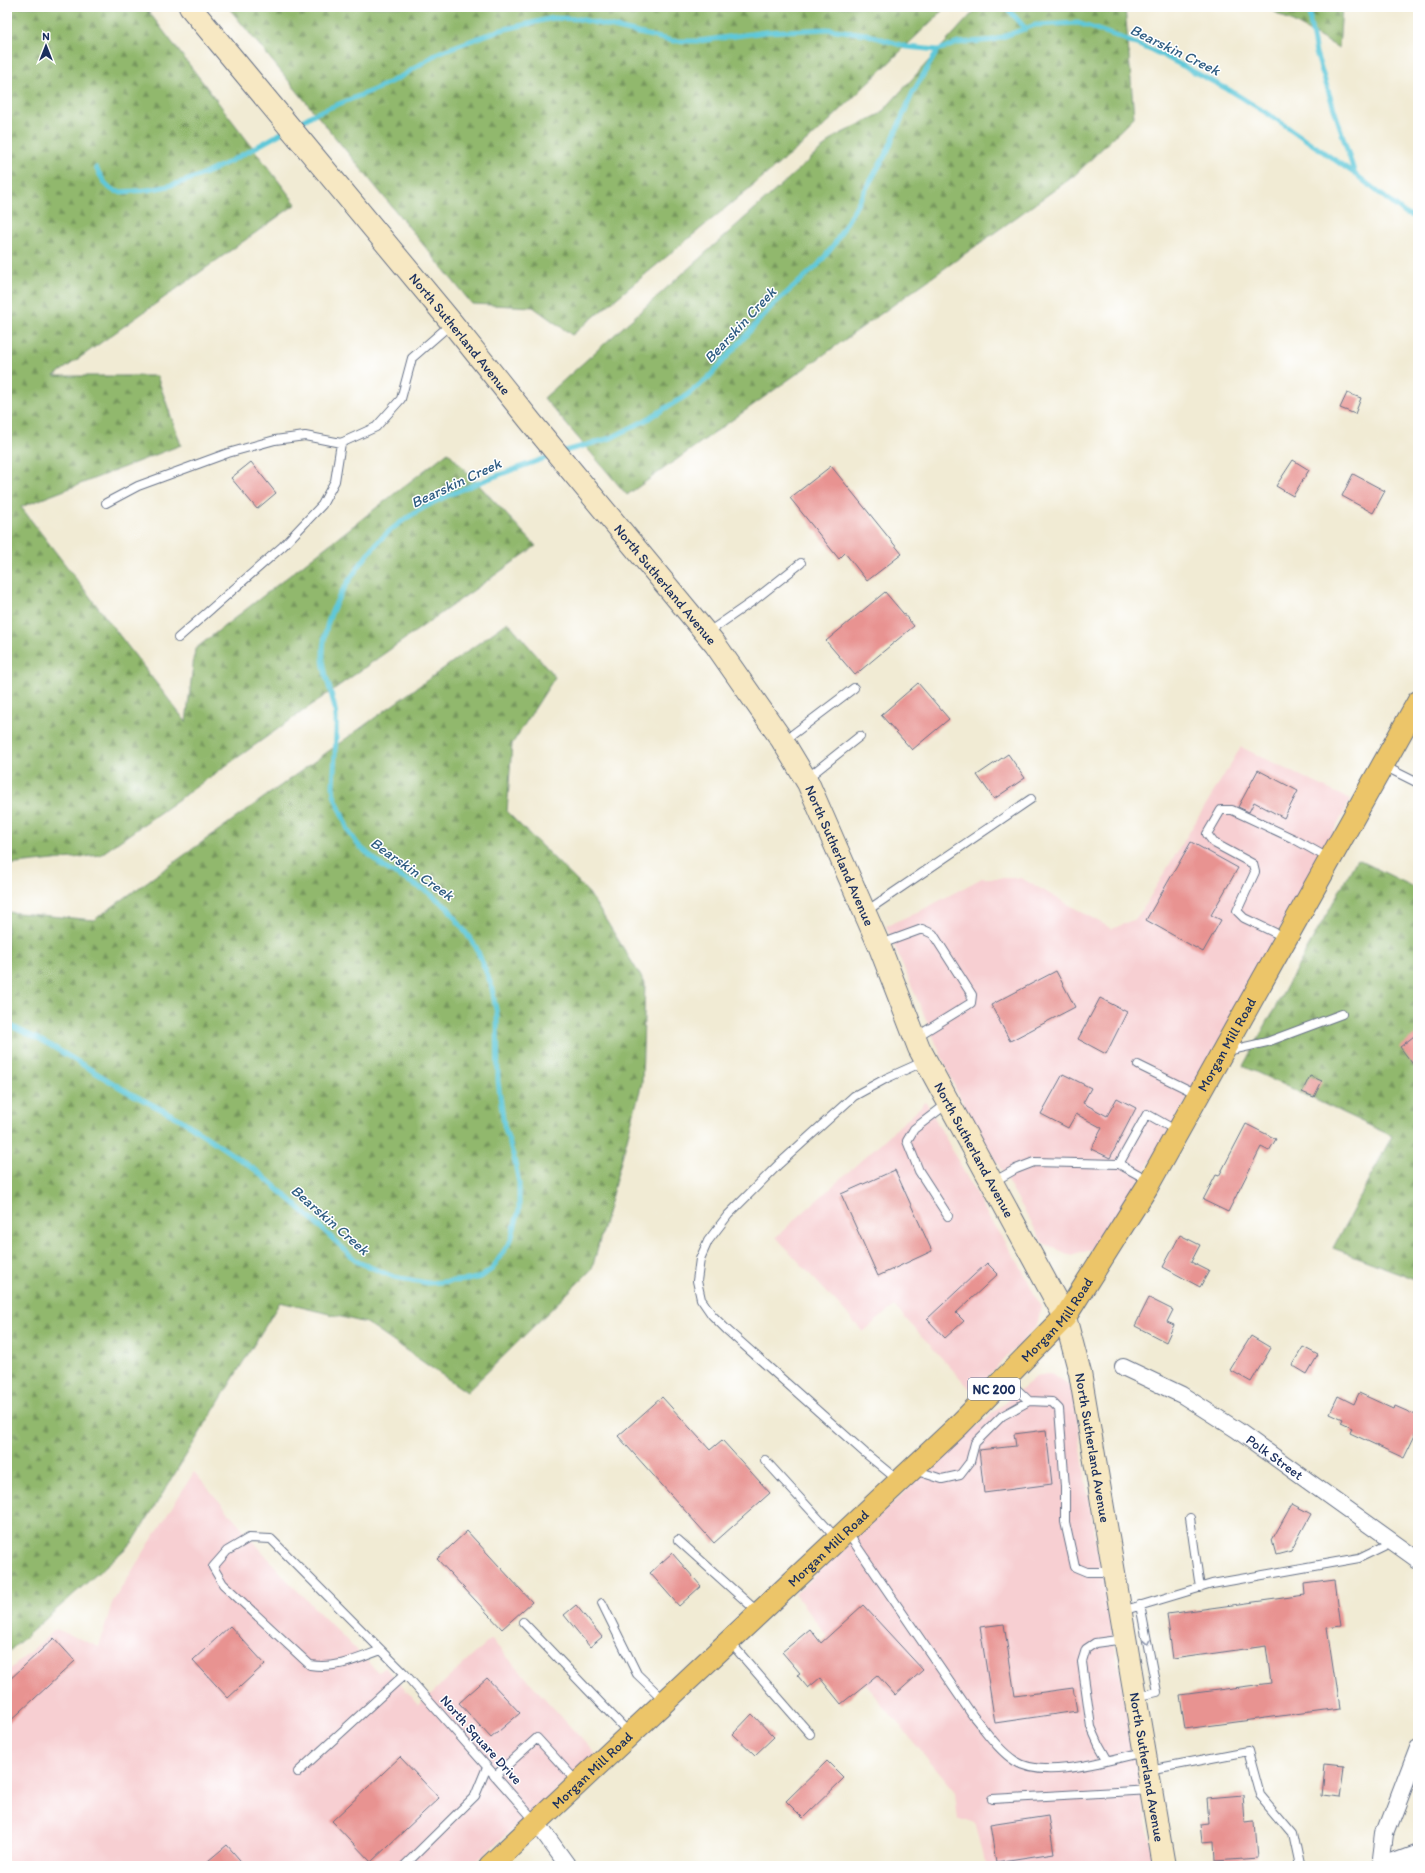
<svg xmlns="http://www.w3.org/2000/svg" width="1425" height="1873" font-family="Itim,sans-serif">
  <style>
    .built { fill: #f7cfd2 }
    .forest { fill: url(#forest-firs); stroke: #567466 }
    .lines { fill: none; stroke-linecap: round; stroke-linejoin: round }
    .stream { stroke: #5ec8d9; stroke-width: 5 }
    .building { fill: #e89391 }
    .lane-casing { stroke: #667187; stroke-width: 10 }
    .street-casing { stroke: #667187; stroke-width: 18 }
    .secondary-casing { stroke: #667187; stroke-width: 24 }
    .primary-casing { stroke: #667187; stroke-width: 24 }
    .lane { stroke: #fff; stroke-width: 8 }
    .street { stroke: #fff; stroke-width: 16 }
    .secondary { stroke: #f7e8c3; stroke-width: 22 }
    .primary { stroke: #ecc569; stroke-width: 22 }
    .oneway { stroke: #8d97ae }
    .labels { text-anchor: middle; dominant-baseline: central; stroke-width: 3; stroke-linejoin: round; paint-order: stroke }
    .shield { fill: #fff; stroke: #5f6d8e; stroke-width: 1 }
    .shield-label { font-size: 13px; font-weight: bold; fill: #1b2f5e }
    .street-label { font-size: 14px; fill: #1b2f5e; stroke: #fff }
    .water-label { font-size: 15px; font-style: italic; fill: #2f5d83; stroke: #fff }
  </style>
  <defs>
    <pattern id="forest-firs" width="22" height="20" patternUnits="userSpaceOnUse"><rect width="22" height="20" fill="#91b86d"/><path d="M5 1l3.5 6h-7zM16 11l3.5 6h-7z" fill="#76965d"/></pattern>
  </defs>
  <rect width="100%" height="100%" fill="#fff"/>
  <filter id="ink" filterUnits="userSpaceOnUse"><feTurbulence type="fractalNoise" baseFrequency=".025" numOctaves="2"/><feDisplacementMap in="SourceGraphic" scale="8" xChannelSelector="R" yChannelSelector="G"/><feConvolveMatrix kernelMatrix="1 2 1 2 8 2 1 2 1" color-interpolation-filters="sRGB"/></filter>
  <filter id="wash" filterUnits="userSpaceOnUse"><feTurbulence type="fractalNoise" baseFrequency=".012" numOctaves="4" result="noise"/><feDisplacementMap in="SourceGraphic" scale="16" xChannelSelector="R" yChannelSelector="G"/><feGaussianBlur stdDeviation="0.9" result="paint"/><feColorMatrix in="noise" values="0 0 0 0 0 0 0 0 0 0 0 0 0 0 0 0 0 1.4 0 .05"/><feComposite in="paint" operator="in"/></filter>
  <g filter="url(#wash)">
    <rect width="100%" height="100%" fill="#f1ebd4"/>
    <path class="built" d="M 1241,747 L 1351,800 L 1183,1107 L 1099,1247 L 1072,1256 L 1043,1243 L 996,1161 L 956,1090 L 886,926 L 922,910 L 982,878 L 1021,878 L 1112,929 L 1137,918 Z
      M 926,1102 L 989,1218 L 1021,1267 L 1041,1307 L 1037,1326 L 973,1392 L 894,1306 L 863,1332 L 776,1237 Z
      M 1045,1374 L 1051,1374 L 1065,1382 L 1073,1390 L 1086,1484 L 1154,1866 L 986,1866 L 975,1821 L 958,1821 L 955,1792 L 842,1656 L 795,1594 L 966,1435 L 1036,1377 Z
      M 194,1472 L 286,1579 L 378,1672 L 385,1667 L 419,1705 L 491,1639 L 596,1755 L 471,1866 L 7,1866 L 7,1672 L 56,1629 L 99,1647 L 112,1603 Z"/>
    <path class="forest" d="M 7,7 L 145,7 L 296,204 L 54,376 L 157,376 L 181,445 L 21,507 L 186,722 L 195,649 L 448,452 L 536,546 L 100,855 L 7,865 Z
      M 228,7 L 946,7 L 821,129 L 572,335 L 533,307 L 472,304 Z
      M 978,7 L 1125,7 L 1134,117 L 1074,176 L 627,495 L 544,398 L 836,136 L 880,114 Z
      M 1266,7 L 1342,7 L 1339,48 Z
      M 508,622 L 555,677 L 512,744 L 507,812 L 589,893 L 645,983 L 642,1083 L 592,1269 L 467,1392 L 366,1323 L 280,1302 L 133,1542 L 7,1653 L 7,912 L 94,920 Z
      M 1357,859 L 1418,889 L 1418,1280 L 1333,1248 L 1392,1136 L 1243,1066 Z"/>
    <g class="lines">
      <path class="stream" d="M 1006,7 L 1026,29
        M 1310,7 L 1310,22 L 1316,53 L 1355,174
        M 294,126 L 314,114 L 376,89 L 402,76 L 440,52 L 497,31 L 553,18 L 579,19 L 673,41 L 699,41 L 765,32 L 827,29 L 866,34 L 907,47 L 938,50
        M 96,168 C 101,176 106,188 115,191 C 120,193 128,191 134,191 C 189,189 238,157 285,131
        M 562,452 L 611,438 L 646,420 L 687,395 L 708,378 L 772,306 L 818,265 L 834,245 L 887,152 L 913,92 L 938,50 L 958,43 L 994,40 L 1035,25 L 1078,23 L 1119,37 L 1160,54 L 1231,91 L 1276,119 L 1355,174 L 1406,214 L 1418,217
        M 7,1024 L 50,1045 L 126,1091 L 180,1119 L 257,1171 L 293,1202 L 358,1262 L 394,1277 L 428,1283 L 467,1280 L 481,1277 L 492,1269 L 511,1240 L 519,1210 L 519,1183 L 514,1158 L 504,1125 L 498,1081 L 497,1015 L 491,984 L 476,947 L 448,908 L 428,892 L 385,868 L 359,846 L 349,832 L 334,795 L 333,786 C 334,763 337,740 336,717 C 335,696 322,675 323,655 C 323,626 334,603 350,579 C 359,566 368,553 379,541 C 419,499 497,476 551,456"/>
    </g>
    <g id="blocks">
      <path class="building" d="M 1347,393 L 1361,398 L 1355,414 L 1340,408 Z
        M 1293,460 L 1309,470 L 1293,496 L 1276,486 Z
        M 251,462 L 276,493 L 257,509 L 231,478 Z
        M 831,466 L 902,554 L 867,581 L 845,553 L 839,559 L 790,498 Z
        M 1353,474 L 1385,491 L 1373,513 L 1342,496 Z
        M 885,592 L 914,626 L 855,675 L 826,641 Z
        M 918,683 L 949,719 L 912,750 L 881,715 Z
        M 1008,754 L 1025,778 L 994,799 L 977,775 Z
        M 1258,770 L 1298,791 L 1284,818 L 1254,802 L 1249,812 L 1238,807 Z
        M 1191,842 L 1238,868 L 1211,915 L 1221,920 L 1203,952 L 1146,920 Z
        M 1056,971 L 1075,1007 L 1010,1041 L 991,1005 Z
        M 1100,998 L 1127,1012 L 1106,1054 L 1078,1039 Z
        M 1418,1033 L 1418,1071 L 1400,1047 Z
        M 1063,1074 L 1091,1088 L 1083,1103 L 1107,1116 L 1117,1098 L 1136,1108 L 1110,1158 L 1091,1149 L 1102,1128 L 1076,1114 L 1068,1128 L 1041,1114 Z
        M 1310,1076 L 1322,1081 L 1314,1097 L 1302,1092 Z
        M 1246,1124 L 1276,1139 L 1269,1151 L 1261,1147 L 1228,1212 L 1203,1200 L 1216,1175 L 1219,1176 Z
        M 895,1170 L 932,1251 L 878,1276 L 841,1194 Z
        M 1180,1235 L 1200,1245 L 1191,1262 L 1209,1271 L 1200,1287 L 1163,1267 Z
        M 987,1263 L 998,1274 L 956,1313 L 964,1321 L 945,1338 L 927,1319 Z
        M 1149,1298 L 1173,1310 L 1167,1322 L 1174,1325 L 1166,1342 L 1135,1326 Z
        M 1251,1336 L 1271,1348 L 1251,1382 L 1230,1370 Z
        M 1303,1347 L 1318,1355 L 1307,1374 L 1292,1365 Z
        M 1359,1393 L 1394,1409 L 1395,1406 L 1418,1416 L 1418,1429 L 1404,1458 L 1350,1433 L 1352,1428 L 1341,1423 L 1343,1419 L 1330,1413 L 1338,1396 L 1354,1404 Z
        M 662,1397 L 710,1450 L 722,1440 L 770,1493 L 714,1543 L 618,1436 Z
        M 1046,1430 L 1052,1484 L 984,1493 L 979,1450 L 1016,1446 L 1014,1434 Z
        M 1292,1504 L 1311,1514 L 1291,1551 L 1276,1555 L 1272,1540 Z
        M 467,1531 L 532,1602 L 502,1629 L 437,1559 Z
        M 672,1553 L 701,1586 L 679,1606 L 650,1573 Z
        M 1335,1580 L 1341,1626 L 1327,1628 L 1339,1708 L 1185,1729 L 1180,1695 L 1271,1683 L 1266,1646 L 1173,1659 L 1167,1614 L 1305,1595 L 1304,1584 Z
        M 576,1605 L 602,1637 L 590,1647 L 564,1615 Z
        M 863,1605 L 923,1670 L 895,1695 L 877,1675 L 841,1704 L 820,1678 L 808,1688 L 797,1675 L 800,1673 L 782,1652 L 810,1629 L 821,1643 Z
        M 1004,1624 L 1015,1696 L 1073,1688 L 1077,1711 L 995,1723 L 980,1627 Z
        M 230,1626 L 265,1664 L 228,1698 L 193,1660 Z
        M 54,1638 L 75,1661 L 7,1724 L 7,1682 Z
        M 487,1678 L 520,1713 L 491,1738 L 459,1703 Z
        M 752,1714 L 774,1737 L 755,1755 L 733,1734 Z
        M 400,1757 L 439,1798 L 371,1862 L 332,1821 Z
        M 827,1761 L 844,1778 L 803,1818 L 786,1801 Z
        M 1324,1765 L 1343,1767 L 1339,1797 L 1321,1795 Z
        M 1243,1795 L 1245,1823 L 1254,1822 L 1257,1858 L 1215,1861 L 1214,1841 L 1202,1842 L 1200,1824 L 1209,1823 L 1207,1798 Z
        M 1048,1816 L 1054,1853 L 996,1862 L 990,1825 Z
        M 227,1845 L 245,1866 L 202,1866 Z"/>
    </g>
  </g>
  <g filter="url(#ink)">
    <use href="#blocks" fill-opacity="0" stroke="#667187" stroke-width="1"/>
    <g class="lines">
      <g class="lane-casing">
        <path id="lane" d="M 106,503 L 138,486 L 228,453 L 275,440 L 305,436 L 341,443 L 376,427 L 401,399 L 412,358 L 452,323
          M 707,633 L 753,601 L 801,563
          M 178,638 L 283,546 L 322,505 L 335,481 L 341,443
          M 784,741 L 854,688
          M 1384,766 L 1418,783
          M 806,779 L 860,736
          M 865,912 L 1031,799
          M 1286,938 L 1244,918 L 1237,911 L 1255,872 L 1253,864 L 1214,843 L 1207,834 L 1221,810 L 1232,810 L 1294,839 L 1330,859
          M 881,944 L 922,929 L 933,934 L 972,995 L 971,1003 L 916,1037
          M 1227,1051 L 1267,1042 L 1342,1014
          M 1138,1065 L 1197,1094
          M 1119,1164 L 1147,1114 L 1177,1131
          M 993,1182 L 1016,1169 L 1034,1162 L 1119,1164 L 1150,1181
          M 948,1216 L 919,1171 L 907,1141 L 914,1129 L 948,1103
          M 1005,1378 L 1029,1401
          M 765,1460 L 837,1539
          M 914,1470 L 942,1479 L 960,1475 L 970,1462 L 975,1443 L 1002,1416 L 1029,1401 L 1052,1402 L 1059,1409 L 1065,1487 L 1065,1522 L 1075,1567 L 1087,1572 L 1113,1572
          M 899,1481 L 865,1453 L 727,1330 L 712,1315 L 701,1299 L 697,1281 L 700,1259 L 708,1241 L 728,1215 L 779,1164 L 854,1096 L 887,1078 L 925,1061
          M 1190,1518 L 1200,1588
          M 847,1532 L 973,1716 C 986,1731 998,1750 1015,1761 C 1045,1781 1111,1759 1144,1752
          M 678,1540 L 759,1613
          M 602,1603 L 637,1674 L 665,1701
          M 1122,1611 L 1212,1584 L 1359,1558 L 1392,1542
          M 523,1622 L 630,1734
          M 730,1642 L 810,1734
          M 381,1650 C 357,1659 337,1669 310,1665 L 223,1584 L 213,1567 L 227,1551 L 249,1538 L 271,1539 L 405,1674 L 536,1822
          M 1136,1697 L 1157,1692 L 1140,1605
          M 1107,1759 L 1099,1745 L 1091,1727 L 1082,1662 L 1086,1649 L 1095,1643 L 1125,1639
          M 1149,1770 L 1248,1751 L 1260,1795 L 1292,1833 L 1299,1866
          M 298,1772 L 405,1674
          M 495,1776 L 537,1738 L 578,1783
          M 992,1799 L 1151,1790
          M 404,1866 L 475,1796 L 487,1767"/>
      </g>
      <g class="street-casing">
        <g id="street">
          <path id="s1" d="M 1123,1367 L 1182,1395 L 1237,1430 L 1418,1560"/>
          <path d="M 537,1823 L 568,1866"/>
          <path d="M 1378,1866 L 1418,1851"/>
          <path d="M 1381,1866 L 1385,1834 L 1418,1748"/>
        </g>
      </g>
      <g class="secondary-casing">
        <g id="secondary">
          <path id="s2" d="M 190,7 L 452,323 L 531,422 L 715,644 L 782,740 L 808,783 L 879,945 L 919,1048 L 1065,1317 L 1080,1373 L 1164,1866"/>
        </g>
      </g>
      <g class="primary-casing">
        <g id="primary">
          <path id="s3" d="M 490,1866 L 957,1427 L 1065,1317 L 1147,1187 L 1418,702"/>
        </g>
      </g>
      <use href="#lane" class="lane"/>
      <use href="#street" class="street"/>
      <use href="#secondary" class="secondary"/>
      <use href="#primary" class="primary"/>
    </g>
    <defs><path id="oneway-chevron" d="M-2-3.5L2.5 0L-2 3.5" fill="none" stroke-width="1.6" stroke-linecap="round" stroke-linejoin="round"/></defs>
    <use class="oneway" href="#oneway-chevron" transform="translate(1147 1642) rotate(79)"/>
  </g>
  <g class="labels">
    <rect class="shield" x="968" y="1378" width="52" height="22" rx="3"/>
    <g class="shield-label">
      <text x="994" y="1389">NC 200</text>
    </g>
    <g class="street-label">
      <text stroke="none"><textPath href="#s2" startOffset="424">North Sutherland Avenue</textPath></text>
      <text stroke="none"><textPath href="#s2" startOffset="748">North Sutherland Avenue</textPath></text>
      <text stroke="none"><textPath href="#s2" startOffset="1072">North Sutherland Avenue</textPath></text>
      <text stroke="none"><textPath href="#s3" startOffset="1112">Morgan Mill Road</textPath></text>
      <text stroke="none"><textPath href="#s2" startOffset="1396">North Sutherland Avenue</textPath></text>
      <text stroke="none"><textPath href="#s3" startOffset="788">Morgan Mill Road</textPath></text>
      <text stroke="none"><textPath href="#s2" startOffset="1720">North Sutherland Avenue</textPath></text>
      <text stroke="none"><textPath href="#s1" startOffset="177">Polk Street</textPath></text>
      <text stroke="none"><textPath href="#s3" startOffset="464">Morgan Mill Road</textPath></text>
      <text transform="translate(481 1740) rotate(48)">North Square Drive</text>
      <text stroke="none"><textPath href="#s2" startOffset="2044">North Sutherland Avenue</textPath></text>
      <text stroke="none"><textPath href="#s3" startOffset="140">Morgan Mill Road</textPath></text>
    </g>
    <g class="water-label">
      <text transform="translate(1175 50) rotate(26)">Bearskin Creek</text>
      <text transform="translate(740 325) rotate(-47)">Bearskin Creek</text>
      <text transform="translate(456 483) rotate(-25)">Bearskin Creek</text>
      <text transform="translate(412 869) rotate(35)">Bearskin Creek</text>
      <text transform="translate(330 1220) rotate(41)">Bearskin Creek</text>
    </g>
  </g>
  <rect width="1425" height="1873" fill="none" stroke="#fff" stroke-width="24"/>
  <g transform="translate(46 46)" stroke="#ffffff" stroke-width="3" paint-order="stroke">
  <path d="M0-3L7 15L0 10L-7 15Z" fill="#1b2f5e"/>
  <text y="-6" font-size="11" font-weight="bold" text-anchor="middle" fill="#1b2f5e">N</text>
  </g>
</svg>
